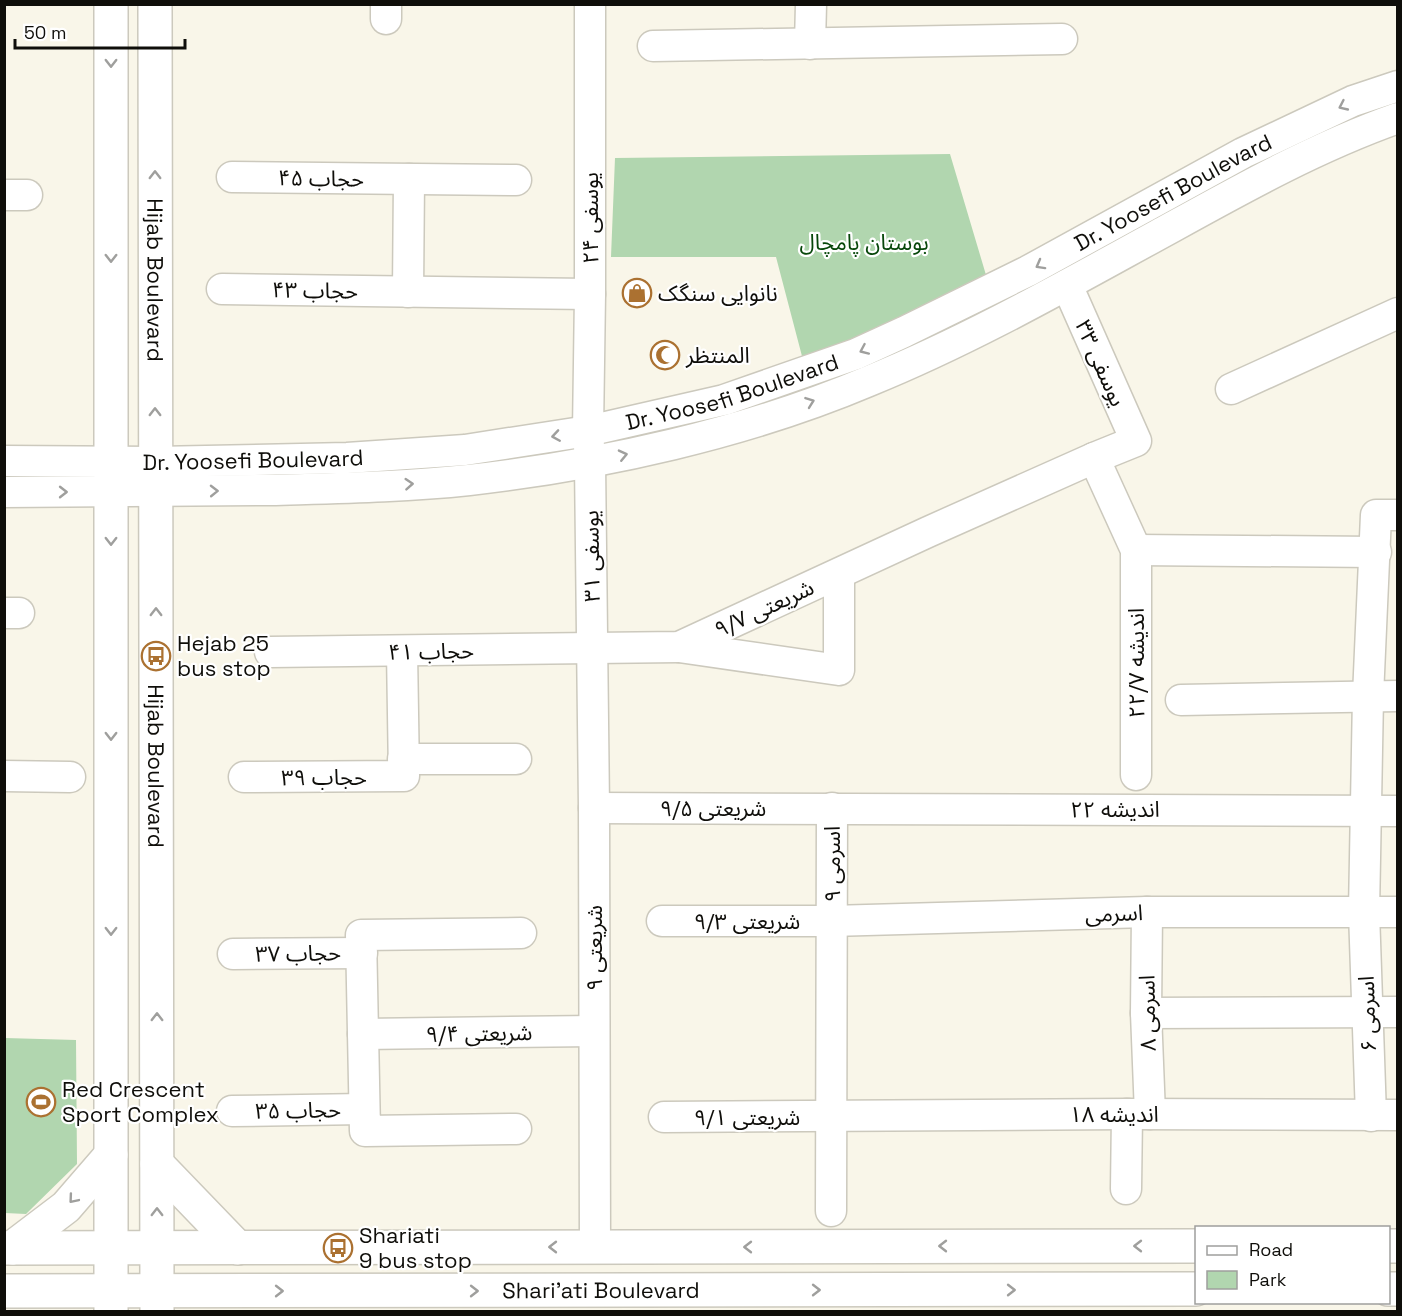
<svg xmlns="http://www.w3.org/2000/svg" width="1402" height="1316" font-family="'Space Grotesk','Noto Sans Arabic',sans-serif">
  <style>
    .green { fill: #b1d6af }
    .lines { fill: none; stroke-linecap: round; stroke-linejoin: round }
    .minor-casing { stroke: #ccc9bd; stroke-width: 33 }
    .major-casing { stroke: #ccc9bd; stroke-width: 36 }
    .minor { stroke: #fff; stroke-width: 30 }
    .major { stroke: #fff; stroke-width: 33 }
    .oneway { stroke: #9f9f9d }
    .labels { text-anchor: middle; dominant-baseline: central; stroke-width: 4.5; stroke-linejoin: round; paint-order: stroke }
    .street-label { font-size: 22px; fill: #0f0e0a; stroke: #fff }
    .park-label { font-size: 22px; fill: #07470a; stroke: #fff }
    .poi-label { font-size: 22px; fill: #0f0e0a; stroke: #fff; text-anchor: start }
  </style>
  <rect width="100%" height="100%" fill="#f9f6e9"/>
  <path class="green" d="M 950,154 L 986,275 L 890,326 L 803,360 L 776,257 L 611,257 L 615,158 Z
    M 5,1038 L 76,1040 L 77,1164 L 26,1214 L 5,1213 Z"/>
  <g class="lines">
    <g class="minor-casing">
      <g id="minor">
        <path d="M 386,4 L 386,19"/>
        <path d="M 590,4 L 590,294 L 588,431 L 590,462 L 594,808 L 595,1247"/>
        <path d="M 810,44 L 811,4"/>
        <path d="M 653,46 L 1062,39"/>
        <path d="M 232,177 L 516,180"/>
        <path d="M 4,195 L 27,195"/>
        <path d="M 222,289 L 590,294"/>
        <path d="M 408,292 L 409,179"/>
        <path d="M 1231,389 L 1398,313"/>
        <path d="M 1094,458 L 1136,550 L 1136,775"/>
        <path id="s1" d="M 4,461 L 156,462 L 347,458 L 465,450 L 588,431 L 724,400 L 856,354 L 904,332 L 1028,271 L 1243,153 L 1353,101 L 1398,86"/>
        <path d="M 4,492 C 93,492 182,491 270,490 C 336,488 403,487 469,480 C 602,465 746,433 869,381 C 972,339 1068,284 1165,231 C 1241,189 1316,147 1398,118"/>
        <path d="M 1136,550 L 1376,552"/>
        <path d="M 4,613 L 19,613"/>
        <path d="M 679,647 L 839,670 L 839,574"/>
        <path d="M 270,652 L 679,647 L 928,532 L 1094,458 L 1136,441 L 1067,285"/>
        <path d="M 1181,700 L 1398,696"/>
        <path d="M 403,759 L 516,759"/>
        <path d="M 4,776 L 70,777"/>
        <path d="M 244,777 L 404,776 L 402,651"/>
        <path d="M 594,808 L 1398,811"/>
        <path d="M 1147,912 L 1146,1013 L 1150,1114"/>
        <path d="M 662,921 L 831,921 L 1147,912 L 1398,912"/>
        <path d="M 233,954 L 362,953"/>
        <path d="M 1146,1013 L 1398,1012"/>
        <path d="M 363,1034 L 594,1031"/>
        <path d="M 232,1111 L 364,1109"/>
        <path d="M 1371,1116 L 1364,912 L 1368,696 L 1376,515 L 1398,515"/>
        <path d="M 664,1117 L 1127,1114 L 1398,1115"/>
        <path d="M 516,1129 L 365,1131 L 361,935 L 521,933"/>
        <path d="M 1126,1189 L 1127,1114"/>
        <path d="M 831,1211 L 832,808"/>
      </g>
    </g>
    <g class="major-casing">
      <g id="major">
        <path d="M 111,4 L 111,1312"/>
        <path id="s2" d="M 155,4 L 157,1312"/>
        <path d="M 157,1164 L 238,1248"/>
        <path d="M 1388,1246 L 1398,1246"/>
        <path d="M 4,1248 L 1196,1246"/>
        <path d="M 12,1248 L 66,1207 L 111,1155"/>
        <path d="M 1388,1289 L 1398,1289"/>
        <path id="s3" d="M 4,1291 L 1196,1289"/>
      </g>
    </g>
    <use href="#minor" class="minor"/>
    <use href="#major" class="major"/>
  </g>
  <defs><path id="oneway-chevron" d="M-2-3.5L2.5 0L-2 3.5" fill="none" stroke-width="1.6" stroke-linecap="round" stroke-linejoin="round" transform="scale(1.5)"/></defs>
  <g class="oneway">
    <use href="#oneway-chevron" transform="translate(111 63) rotate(90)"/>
    <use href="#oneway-chevron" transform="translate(1343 106) rotate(155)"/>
    <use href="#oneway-chevron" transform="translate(155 175) rotate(-90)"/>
    <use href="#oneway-chevron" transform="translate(111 258) rotate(90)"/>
    <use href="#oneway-chevron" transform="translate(1040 265) rotate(151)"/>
    <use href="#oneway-chevron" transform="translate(864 350) rotate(156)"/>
    <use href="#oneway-chevron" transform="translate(810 402) rotate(-20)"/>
    <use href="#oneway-chevron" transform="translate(155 412) rotate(-90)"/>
    <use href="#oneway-chevron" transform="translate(556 436) rotate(171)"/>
    <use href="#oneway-chevron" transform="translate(623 455) rotate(-13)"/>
    <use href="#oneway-chevron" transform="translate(409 484) rotate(-4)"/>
    <use href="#oneway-chevron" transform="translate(214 491) rotate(-1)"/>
    <use href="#oneway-chevron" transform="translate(63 492)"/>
    <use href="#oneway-chevron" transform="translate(111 541) rotate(90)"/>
    <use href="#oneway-chevron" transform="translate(156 612) rotate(-90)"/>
    <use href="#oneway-chevron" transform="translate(111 736) rotate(90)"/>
    <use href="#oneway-chevron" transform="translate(111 931) rotate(90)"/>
    <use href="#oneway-chevron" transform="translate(157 1017) rotate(-90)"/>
    <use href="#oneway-chevron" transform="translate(73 1199) rotate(130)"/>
    <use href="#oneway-chevron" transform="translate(157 1212) rotate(-90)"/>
    <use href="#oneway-chevron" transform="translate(943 1246) rotate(-180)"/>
    <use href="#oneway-chevron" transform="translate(1138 1246) rotate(180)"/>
    <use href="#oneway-chevron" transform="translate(553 1247) rotate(180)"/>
    <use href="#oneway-chevron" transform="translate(748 1247) rotate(180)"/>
    <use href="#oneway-chevron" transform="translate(816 1290)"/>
    <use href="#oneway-chevron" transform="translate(1011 1290)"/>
    <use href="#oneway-chevron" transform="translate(279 1291)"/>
    <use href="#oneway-chevron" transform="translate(474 1291)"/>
  </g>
  <defs>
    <g id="shop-ring" transform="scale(1.5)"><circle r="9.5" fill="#fff" stroke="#ab7131" stroke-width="1.5"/><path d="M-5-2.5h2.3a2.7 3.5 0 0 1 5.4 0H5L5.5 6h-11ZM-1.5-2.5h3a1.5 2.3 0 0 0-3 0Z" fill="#ab7131"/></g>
    <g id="mosque-ring" transform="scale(1.5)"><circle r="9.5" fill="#fff" stroke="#ab7131" stroke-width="1.5"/><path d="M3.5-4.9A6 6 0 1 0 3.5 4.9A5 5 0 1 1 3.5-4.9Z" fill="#ab7131"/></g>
    <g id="bus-ring" transform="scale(1.5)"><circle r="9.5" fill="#fff" stroke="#ab7131" stroke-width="1.5"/><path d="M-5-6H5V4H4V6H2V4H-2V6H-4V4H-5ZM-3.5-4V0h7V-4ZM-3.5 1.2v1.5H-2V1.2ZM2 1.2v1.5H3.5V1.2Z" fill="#ab7131"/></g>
    <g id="stadium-ring" transform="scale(1.5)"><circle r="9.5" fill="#fff" stroke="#ab7131" stroke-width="1.5"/><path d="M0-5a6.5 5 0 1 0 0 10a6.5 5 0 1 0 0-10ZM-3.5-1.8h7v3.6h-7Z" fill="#ab7131"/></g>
  </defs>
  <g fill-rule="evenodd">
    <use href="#shop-ring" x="637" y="293"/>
    <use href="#mosque-ring" x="665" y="355"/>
    <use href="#bus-ring" x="156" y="656"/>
    <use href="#stadium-ring" x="41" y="1102"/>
    <use href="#bus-ring" x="338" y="1248"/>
  </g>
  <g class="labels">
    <g class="street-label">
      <text transform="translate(321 178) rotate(1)">حجاب ۴۵</text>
      <text stroke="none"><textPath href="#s1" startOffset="1221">Dr. Yoosefi Boulevard</textPath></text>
      <text transform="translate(590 218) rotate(-90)">یوسفی ۲۴</text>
      <text stroke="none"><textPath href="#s2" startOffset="276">Hijab Boulevard</textPath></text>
      <text transform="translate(315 290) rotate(1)">حجاب ۴۳</text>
      <text transform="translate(1101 363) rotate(66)">یوسفی ۳۳</text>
      <text stroke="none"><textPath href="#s1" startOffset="735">Dr. Yoosefi Boulevard</textPath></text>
      <text stroke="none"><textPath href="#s1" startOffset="249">Dr. Yoosefi Boulevard</textPath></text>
      <text transform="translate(591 556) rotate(-91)">یوسفی ۳۱</text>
      <text transform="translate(764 608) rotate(-25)">شریعتی ۹/۷</text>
      <text transform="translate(431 651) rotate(-1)">حجاب ۴۱</text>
      <text transform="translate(1136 663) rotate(-90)">اندیشه ۲۲/۷</text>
      <text stroke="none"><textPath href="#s2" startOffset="762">Hijab Boulevard</textPath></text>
      <text x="324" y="777">حجاب ۳۹</text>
      <text x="713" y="808">شریعتی ۹/۵</text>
      <text x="1115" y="809">اندیشه ۲۲</text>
      <text transform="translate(832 864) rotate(-90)">اسرمی ۹</text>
      <text transform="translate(1114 913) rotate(-2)">اسرمی</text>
      <text x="747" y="921">شریعتی ۹/۳</text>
      <text transform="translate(594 948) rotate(-90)">شریعتی ۹</text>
      <text transform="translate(298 953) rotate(-1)">حجاب ۳۷</text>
      <text transform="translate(1147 1013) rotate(-91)">اسرمی ۸</text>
      <text transform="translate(1367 1014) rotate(-92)">اسرمی ۶</text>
      <text transform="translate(479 1033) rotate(-1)">شریعتی ۹/۴</text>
      <text transform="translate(298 1110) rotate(-1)">حجاب ۳۵</text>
      <text x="1114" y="1114">اندیشه ۱۸</text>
      <text x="747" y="1117">شریعتی ۹/۱</text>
      <text stroke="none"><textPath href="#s3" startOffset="597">Shari'ati Boulevard</textPath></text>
    </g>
    <g class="park-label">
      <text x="864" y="242">بوستان پامچال</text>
    </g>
    <g class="poi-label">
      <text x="658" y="293">نانوایی سنگک</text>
      <text x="686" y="355">المنتظر</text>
      <text x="177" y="643">Hejab 25<tspan x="177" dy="25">bus stop</tspan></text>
      <text x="62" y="1089">Red Crescent<tspan x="62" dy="25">Sport Complex</tspan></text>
      <text x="359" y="1235">Shariati<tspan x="359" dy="25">9 bus stop</tspan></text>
    </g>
  </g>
  <rect width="1402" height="1316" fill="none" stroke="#0f0e0a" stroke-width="12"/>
  <rect x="1195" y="1226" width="195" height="78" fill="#ffffff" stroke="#9f9f9d" stroke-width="1.5"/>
  <rect x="1207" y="1246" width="30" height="9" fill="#ffffff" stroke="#9f9f9d" stroke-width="1.5"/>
  <text x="1249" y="1256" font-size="18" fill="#0f0e0a">Road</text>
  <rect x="1207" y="1271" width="30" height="18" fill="#b1d6af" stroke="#9f9f9d" stroke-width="1.5"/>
  <text x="1249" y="1286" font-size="18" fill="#0f0e0a">Park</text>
  <path d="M15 39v9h170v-9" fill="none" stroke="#0f0e0a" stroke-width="3"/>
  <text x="24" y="39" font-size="18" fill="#0f0e0a" stroke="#ffffff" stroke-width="4.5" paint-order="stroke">50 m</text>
</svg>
